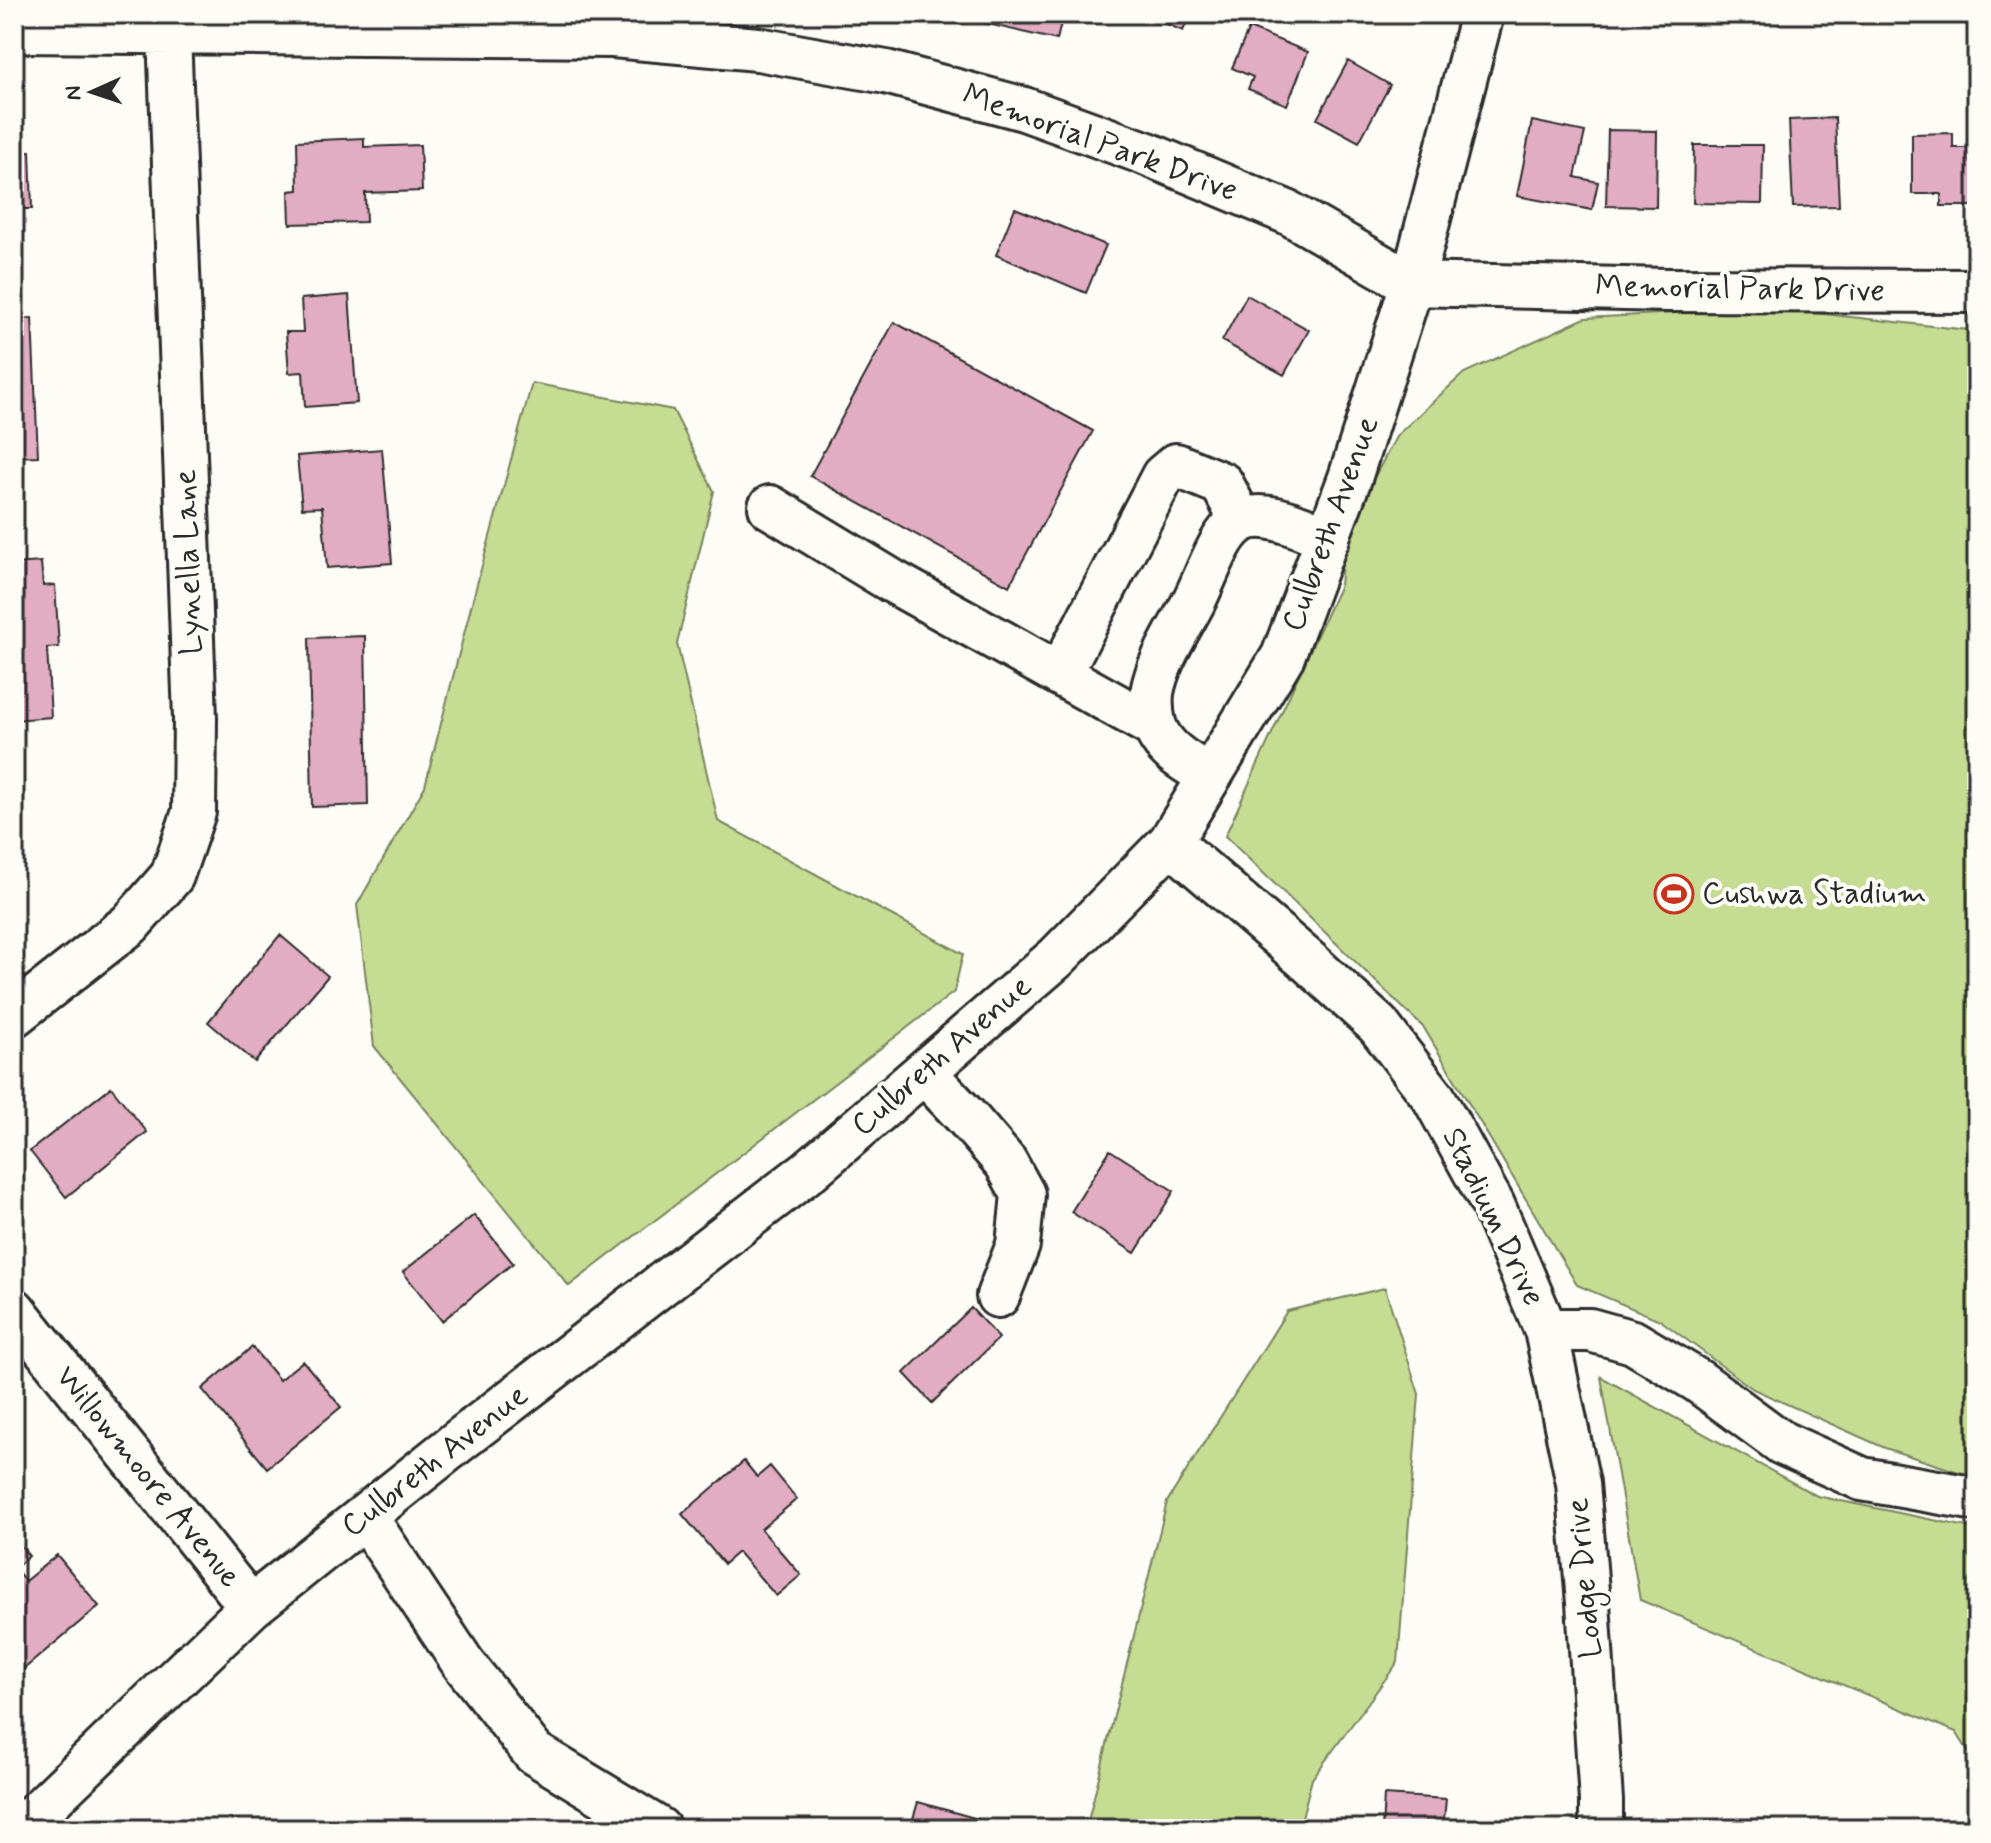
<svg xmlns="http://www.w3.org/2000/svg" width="1991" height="1843" font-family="Mynerve,sans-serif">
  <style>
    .green { fill: #c6dc92; stroke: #78845e; stroke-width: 2 }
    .building { fill: #e2acc3; stroke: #2b2b2b; stroke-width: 2 }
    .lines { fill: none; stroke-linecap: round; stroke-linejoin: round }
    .minor-casing { stroke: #2b2b2b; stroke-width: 48 }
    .minor { stroke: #fdfcf7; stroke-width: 42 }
    .labels { text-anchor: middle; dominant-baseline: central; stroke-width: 8; stroke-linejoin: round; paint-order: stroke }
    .street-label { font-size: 32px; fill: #2b2b2b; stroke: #fdfcf7 }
    .poi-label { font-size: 32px; fill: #2b2b2b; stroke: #fdfcf7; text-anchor: start }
  </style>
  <rect width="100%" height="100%" fill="#fdfcf7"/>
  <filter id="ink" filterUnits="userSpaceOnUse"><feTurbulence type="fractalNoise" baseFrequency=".0125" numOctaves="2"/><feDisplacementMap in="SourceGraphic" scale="16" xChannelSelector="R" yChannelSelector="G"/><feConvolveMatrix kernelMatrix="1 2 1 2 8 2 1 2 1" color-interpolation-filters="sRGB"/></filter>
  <g filter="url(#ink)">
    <path class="green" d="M 1769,308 L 1977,331 L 1977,1478 L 1885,1448 L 1753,1389 L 1660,1320 L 1577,1285 L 1424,1028 L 1225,836 L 1340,585 L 1345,532 L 1397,435 L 1464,373 L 1585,318 Z
      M 532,383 L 673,410 L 714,491 L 677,644 L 718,821 L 963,954 L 954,992 L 569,1286 L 374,1046 L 357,905 L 425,786 L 474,595 Z
      M 1385,1288 L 1419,1394 L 1398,1662 L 1312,1779 L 1299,1829 L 1086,1829 L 1167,1502 L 1287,1311 Z
      M 1601,1377 L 1817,1496 L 1977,1529 L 1977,1765 L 1956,1732 L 1640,1600 Z"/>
    <path class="building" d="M 962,14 L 1063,14 L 1057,40 L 962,18 Z
      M 1143,14 L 1190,14 L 1183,31 Z
      M 1249,28 L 1308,52 L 1287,105 L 1248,89 L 1253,77 L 1232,68 Z
      M 1348,61 L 1390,85 L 1359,142 L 1317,119 Z
      M 1835,118 L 1839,206 L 1793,207 L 1789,120 Z
      M 1532,121 L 1585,132 L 1575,177 L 1598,182 L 1592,210 L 1517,196 Z
      M 1608,130 L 1657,131 L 1656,207 L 1606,206 Z
      M 1953,133 L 1953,148 L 1977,148 L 1977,206 L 1941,206 L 1941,194 L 1912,194 L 1912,134 Z
      M 364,138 L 364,147 L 420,145 L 422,191 L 365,193 L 366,222 L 290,224 L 289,191 L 298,190 L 297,141 Z
      M 1694,145 L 1763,145 L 1762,204 L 1693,203 Z
      M 30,151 L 32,209 L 14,209 L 14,152 Z
      M 1015,208 L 1106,245 L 1086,293 L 996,255 Z
      M 349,295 L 357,403 L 305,407 L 303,372 L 289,373 L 286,332 L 303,332 L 301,299 Z
      M 1247,295 L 1309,330 L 1284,375 L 1222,341 Z
      M 32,318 L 38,456 L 14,457 L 14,319 Z
      M 894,322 L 1093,431 L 1009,586 L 810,476 Z
      M 382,449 L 392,563 L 327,568 L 322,507 L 302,508 L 297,456 Z
      M 41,562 L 43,586 L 55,585 L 59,647 L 47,648 L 51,717 L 14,720 L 14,564 Z
      M 365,636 L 368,805 L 312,807 L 309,638 Z
      M 280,935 L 328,976 L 255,1062 L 208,1022 Z
      M 111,1087 L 147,1132 L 66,1197 L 30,1151 Z
      M 1110,1150 L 1174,1191 L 1135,1253 L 1071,1212 Z
      M 474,1215 L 513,1263 L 442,1321 L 403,1272 Z
      M 971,1308 L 999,1338 L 932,1403 L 904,1373 Z
      M 252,1347 L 279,1380 L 303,1361 L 341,1407 L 267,1468 L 202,1389 Z
      M 744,1461 L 757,1477 L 770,1466 L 797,1499 L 761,1529 L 801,1575 L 776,1596 L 738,1552 L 724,1564 L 682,1514 Z
      M 14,1537 L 29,1556 L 15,1568 L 25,1581 L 57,1555 L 99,1606 L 19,1673 L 14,1666 Z
      M 1384,1795 L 1446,1799 L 1443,1829 L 1382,1829 Z
      M 918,1802 L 978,1819 L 975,1829 L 910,1829 Z"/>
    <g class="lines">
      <g class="minor-casing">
        <path id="minor" d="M 14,31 L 613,36 L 758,49 L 886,72 L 1024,109 L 1145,153 L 1289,213 L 1412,284 L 1668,290 L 1977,291
          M 770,507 L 892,581 L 1155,727
          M 1060,674 L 1163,476 L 1176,465 L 1222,484 L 1241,521
          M 1210,776 C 1189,764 1161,750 1154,723 C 1152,714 1151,703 1152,693 C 1157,661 1181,627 1195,599 C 1205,579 1212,557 1224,538 C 1228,532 1234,525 1241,521 C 1266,508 1304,529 1328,538
          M 1170,842 L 1309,962 L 1378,1025 L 1434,1098 L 1493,1205 L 1546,1330 L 1590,1330 L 1633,1342 L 1698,1381 L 1782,1443 L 1862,1479 L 1977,1499
          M 14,1015 L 130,924 L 172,876 L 194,812 L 195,718 L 169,33
          M 924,1072 L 969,1120 L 1006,1163 L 1023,1194 L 1018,1245 L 998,1296
          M 14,1310 L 251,1607
          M 1546,1330 L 1578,1483 L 1588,1603 L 1601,1801 L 1601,1829
          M 365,1516 L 463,1663 L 534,1753 L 659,1829
          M 20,1829 L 251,1607 L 460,1440 L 810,1170 L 1056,958 L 1170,842 L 1283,656 L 1350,478 L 1412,284 L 1482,14"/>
      </g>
      <use href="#minor" class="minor"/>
    </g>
  </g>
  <defs>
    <g id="stadium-ring" transform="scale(2)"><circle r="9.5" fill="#fdfcf7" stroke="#c8321e" stroke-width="1.5"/><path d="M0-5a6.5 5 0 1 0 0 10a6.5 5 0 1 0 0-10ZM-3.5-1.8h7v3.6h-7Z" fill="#c8321e"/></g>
  </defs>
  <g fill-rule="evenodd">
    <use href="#stadium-ring" x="1674" y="894"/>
  </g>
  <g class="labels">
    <g class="street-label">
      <text transform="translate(1100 143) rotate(20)">Memorial Park Drive</text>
      <text transform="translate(1740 289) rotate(1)">Memorial Park Drive</text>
      <text transform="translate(1331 524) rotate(-70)">Culbreth Avenue</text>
      <text transform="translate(189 562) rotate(-92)">Lynella Lane</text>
      <text transform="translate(942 1056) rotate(-41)">Culbreth Avenue</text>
      <text transform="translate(1493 1217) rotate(64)">Stadium Drive</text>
      <text transform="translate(435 1461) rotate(-38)">Culbreth Avenue</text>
      <text transform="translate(148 1477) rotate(51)">Willowmoore Avenue</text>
      <text transform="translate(1585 1578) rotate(-95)">Lodge Drive</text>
    </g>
    <g class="poi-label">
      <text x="1702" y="894">Cushwa Stadium</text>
    </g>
  </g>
  <rect width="1991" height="1843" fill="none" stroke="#fdfcf7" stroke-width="48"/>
  <rect x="24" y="24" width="1943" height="1795" fill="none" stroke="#2b2b2b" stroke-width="3" filter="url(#ink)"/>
  <g transform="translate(92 92) rotate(267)" stroke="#fdfcf7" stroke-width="6" paint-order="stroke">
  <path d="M0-6L14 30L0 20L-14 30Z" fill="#2b2b2b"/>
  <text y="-12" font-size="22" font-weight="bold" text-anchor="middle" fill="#2b2b2b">N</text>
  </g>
</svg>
